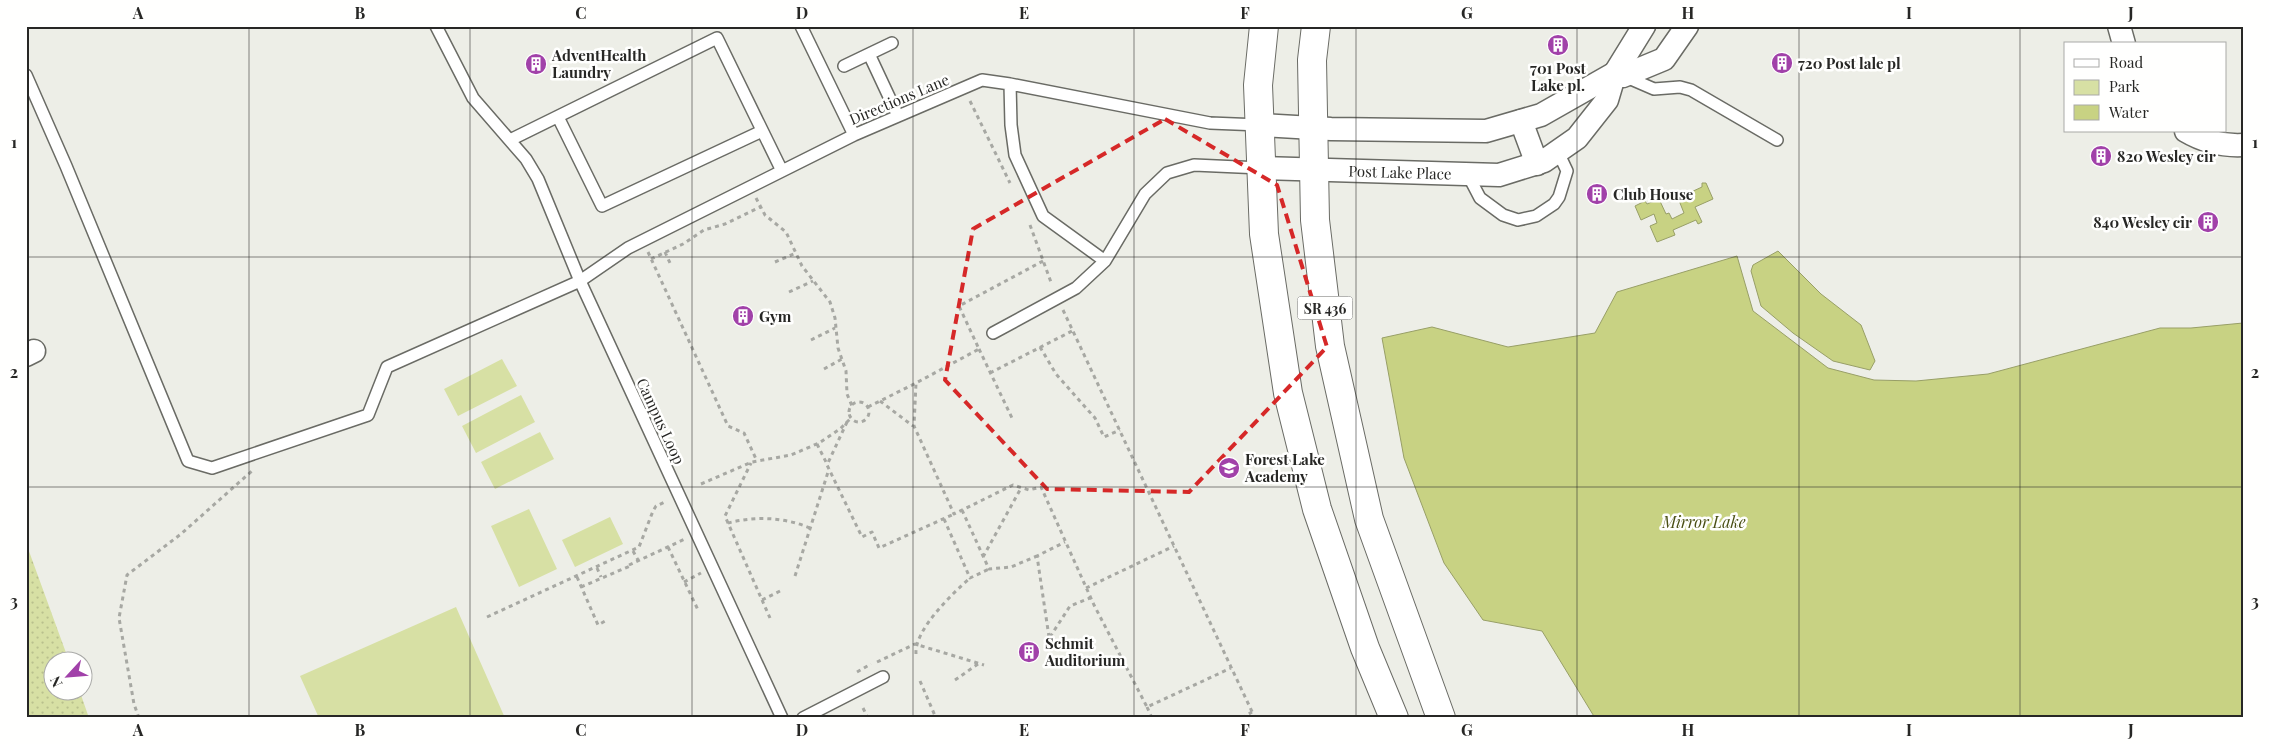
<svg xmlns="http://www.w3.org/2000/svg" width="2269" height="744" font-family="'Playfair Display',serif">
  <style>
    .green { fill: url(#green-dots) }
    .pitch { fill: #d7e0a4 }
    .water { fill: #c8d283; stroke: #989f67 }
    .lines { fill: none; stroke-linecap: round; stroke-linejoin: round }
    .service-casing { stroke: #6a6b65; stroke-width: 14 }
    .minor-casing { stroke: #6a6b65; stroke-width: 25 }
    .primary-casing { stroke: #6a6b65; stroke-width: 30 }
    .path { stroke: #a7a8a3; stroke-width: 3; stroke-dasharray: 4 4; stroke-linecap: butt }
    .service { stroke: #fff; stroke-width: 11 }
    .minor { stroke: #fff; stroke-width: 22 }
    .primary { stroke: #fff; stroke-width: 28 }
    .marked { fill: none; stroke: #d62828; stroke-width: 4; stroke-dasharray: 10 6; stroke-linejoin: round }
    .grid { fill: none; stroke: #272725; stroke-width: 1; stroke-opacity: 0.55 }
    .labels { text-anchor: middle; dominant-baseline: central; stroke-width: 5; stroke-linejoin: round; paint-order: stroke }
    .shield { fill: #fffffe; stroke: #686866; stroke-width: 1 }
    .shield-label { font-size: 14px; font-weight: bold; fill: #272725 }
    .poi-label { font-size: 15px; font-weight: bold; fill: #272725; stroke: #fffffe; text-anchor: start }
    .street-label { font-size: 15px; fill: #272725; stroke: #fffffe }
    .water-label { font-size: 16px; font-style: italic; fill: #4a4f15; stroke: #fffffe }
    .neatline { fill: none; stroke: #272725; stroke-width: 2 }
    .grid-label { font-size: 16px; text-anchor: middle; font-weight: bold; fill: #272725 }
  </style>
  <defs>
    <pattern id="green-dots" width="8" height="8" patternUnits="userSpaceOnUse" patternTransform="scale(1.25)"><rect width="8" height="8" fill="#d7e0a4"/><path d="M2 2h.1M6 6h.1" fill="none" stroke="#b9c08d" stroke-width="1.8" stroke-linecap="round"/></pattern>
  </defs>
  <rect width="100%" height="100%" fill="#edeee7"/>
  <path class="green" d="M 26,543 L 69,661 L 52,662 L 52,692 L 80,692 L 89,718 L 26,718 Z"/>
  <path class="pitch" d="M 502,359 L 517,386 L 458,416 L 444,389 Z
    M 521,395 L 535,422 L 476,453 L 462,426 Z
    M 540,432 L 554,459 L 495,489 L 481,462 Z
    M 529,509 L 557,569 L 519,587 L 491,526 Z
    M 610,517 L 623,544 L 575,567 L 562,540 Z
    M 456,607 L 505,718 L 319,718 L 300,676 Z"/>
  <path class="water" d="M 1702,183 L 1706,183 L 1713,199 L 1695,207 L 1702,222 L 1698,224 L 1696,220 L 1673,230 L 1675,235 L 1657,242 L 1650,226 L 1657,223 L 1654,214 L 1641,220 L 1635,206 L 1645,201 L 1647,204 L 1659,199 L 1666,214 L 1669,213 L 1672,219 L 1684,213 L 1678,198 L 1702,187 Z
    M 1778,251 L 1821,294 L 1861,325 L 1875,361 L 1870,370 L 1833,361 L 1793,333 L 1761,306 L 1751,271 L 1753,265 Z
    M 1737,256 L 1753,311 L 1828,368 L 1874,380 L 1916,381 L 1988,374 L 2160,328 L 2191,328 L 2243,323 L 2243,718 L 1595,718 L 1542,631 L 1483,620 L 1444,563 L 1404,458 L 1382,338 L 1432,327 L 1508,347 L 1595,333 L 1617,292 Z"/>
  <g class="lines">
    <g class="service-casing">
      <path id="service" d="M 436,26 L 473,98 L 526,159 L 538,179 L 580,281 L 782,718
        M 801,26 L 854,135
        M 869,54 L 892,43
        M 844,66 L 869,54 L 898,116
        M 26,75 L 66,166 L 188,461 L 212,468 L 368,415 L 387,367 L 580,281 L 628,248 L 854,135 L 982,80 L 1010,84 L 1210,123 L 1260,125
        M 1624,76 L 1654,89 L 1680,87 L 1691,90 L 1777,140
        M 1010,84 L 1011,125 L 1015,155 L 1043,216 L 1105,261
        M 558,117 L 602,206 L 762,131
        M 510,140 L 717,38 L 782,171
        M 1468,175 L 1480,198 L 1503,215 L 1518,220 L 1536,216 L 1554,204 L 1559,197 L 1567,171 L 1558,152
        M 993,333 L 1076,288 L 1105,261 L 1145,194 L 1167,173 L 1194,165 L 1261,168
        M 803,718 L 883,677"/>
    </g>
    <g class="minor-casing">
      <g id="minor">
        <path d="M 2119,26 L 2124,44"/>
        <path d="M 1623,76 L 1664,59 L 1687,26"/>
        <path d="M 1521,121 L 1537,164"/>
        <path d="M 1260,125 L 1331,129 L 1486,131 L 1541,115 L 1615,73"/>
        <path d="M 2186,131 C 2203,141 2223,146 2243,145"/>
        <path id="s1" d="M 1261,168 L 1499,175 L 1544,161 L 1577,138 L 1607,100 L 1615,73 L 1644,26"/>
        <path d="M 26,355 L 34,351"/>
      </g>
    </g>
    <g class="primary-casing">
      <path id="primary" d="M 1264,26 L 1258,85 L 1264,234 L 1288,393 L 1317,509 L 1365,648 L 1394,718
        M 1316,26 L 1312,60 L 1315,220 L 1330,346 L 1369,519 L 1441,718"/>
    </g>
    <path class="path" d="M 970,101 L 1010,183
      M 756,198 L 765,215 L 786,232 L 802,266 L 830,302 L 835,318 L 838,348 L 846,371 L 847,394 L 852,406
      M 1030,225 L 1052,285
      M 648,252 L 728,426 L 744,433 L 757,461
      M 665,252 L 670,263
      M 651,259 L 683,244 L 704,230 L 725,224 L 760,207
      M 1043,261 L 959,306 L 979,349 L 916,383 L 914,426 L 954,514 L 1013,485 L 1029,490 L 1041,487 L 1094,605 L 1147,707 L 1231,668
      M 775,262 L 796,253
      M 789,292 L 813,281
      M 1063,310 L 1255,718
      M 811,340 L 835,328
      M 1040,347 L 1056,374 L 1095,418 L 1104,437 L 1120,430
      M 979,349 L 1012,418
      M 824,369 L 842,359
      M 990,373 L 1074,330
      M 880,401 L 913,426
      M849 412a10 10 0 1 1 20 0a10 10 0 1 1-20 0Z
      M 868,407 L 916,383
      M 847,422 L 827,465 L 862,537 L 872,532 L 879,548 L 954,514
      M 817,444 L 827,464
      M 701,484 L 752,462 L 791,455 L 819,443 L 840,429 L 851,418
      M 962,510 L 989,569 L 1011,567 L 1037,556
      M 944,519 L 970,578 L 989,569
      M 728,523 L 725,516 L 751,463
      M 668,547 L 699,612
      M 633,551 L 638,560
      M 983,557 L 1021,488
      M 629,565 L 685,539
      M 597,568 L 601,577
      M 795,576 L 829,469
      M 577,577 L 598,625 L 607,620
      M 684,582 L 701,573
      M 581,587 L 630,566
      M 1086,588 L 1174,546
      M 780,591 L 762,600 L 728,523 C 755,516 784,517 810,528
      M 762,600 L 770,618
      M 487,617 L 639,547 L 653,511 L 656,506 L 667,501
      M 1049,637 L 1037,556 L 1065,542
      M 1050,637 L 1070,606 L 1090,598
      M 916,654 C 914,630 953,593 970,578
      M 877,662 L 915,644 L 984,665
      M 857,672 L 871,664
      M 955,680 L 978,664
      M 920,681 L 936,718
      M 1147,707 L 1152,718
      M 863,708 L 868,718
      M 139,718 L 134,704 L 119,618 L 127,575 L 181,534 L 253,470
      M 1242,718 L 1252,712"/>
    <use href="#service" class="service"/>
    <use href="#minor" class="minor"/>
    <use href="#primary" class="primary"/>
  </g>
  <path class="marked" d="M 1165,119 L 1277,185 L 1327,347 L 1189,492 L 1047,489 L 945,380 L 973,229 Z"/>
  <path class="grid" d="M 249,26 L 249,718M 470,26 L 470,718M 692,26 L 692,718M 913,26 L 913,718M 1134,26 L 1134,718M 1356,26 L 1356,718M 1577,26 L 1577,718M 1799,26 L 1799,718M 2020,26 L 2020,718M 26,257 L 2243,257M 26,487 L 2243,487"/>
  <defs>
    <g id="building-disc" transform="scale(1.125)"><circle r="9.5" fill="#a141a9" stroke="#fffffe"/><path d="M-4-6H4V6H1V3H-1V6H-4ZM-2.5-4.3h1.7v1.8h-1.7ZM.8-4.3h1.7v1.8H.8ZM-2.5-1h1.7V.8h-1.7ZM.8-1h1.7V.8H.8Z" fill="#fff"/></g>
    <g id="school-disc" transform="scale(1.125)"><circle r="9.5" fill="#a141a9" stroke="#fffffe"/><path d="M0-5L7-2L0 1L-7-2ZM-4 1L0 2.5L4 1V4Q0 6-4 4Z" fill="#fff"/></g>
  </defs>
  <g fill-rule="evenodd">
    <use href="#building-disc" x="1558" y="45"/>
    <use href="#building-disc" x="1782" y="63"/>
    <use href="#building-disc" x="536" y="64"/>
    <use href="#building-disc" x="2101" y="156"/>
    <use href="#building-disc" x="1597" y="194"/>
    <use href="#building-disc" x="2208" y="222"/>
    <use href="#building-disc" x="743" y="316"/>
    <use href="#school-disc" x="1229" y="468"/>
    <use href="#building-disc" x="1029" y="652"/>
  </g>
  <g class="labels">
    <rect class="shield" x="1297.5" y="296.5" width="55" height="23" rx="4"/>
    <g class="shield-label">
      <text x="1325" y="308">SR 436</text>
    </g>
    <g class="poi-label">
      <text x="552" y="55">AdventHealth<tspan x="552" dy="17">Laundry</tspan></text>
      <text x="1798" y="63">720 Post lale pl</text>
      <text x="1558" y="68" text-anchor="middle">701 Post<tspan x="1558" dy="17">Lake pl.</tspan></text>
      <text x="2117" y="156">820 Wesley cir</text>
      <text x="1613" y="194">Club House</text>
      <text x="2192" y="222" text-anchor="end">840 Wesley cir</text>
      <text x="759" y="316">Gym</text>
      <text x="1245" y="459">Forest Lake<tspan x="1245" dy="17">Academy</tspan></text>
      <text x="1045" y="643">Schmit<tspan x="1045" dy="17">Auditorium</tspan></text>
    </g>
    <g class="street-label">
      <text transform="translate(899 99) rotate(-23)">Directions Lane</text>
      <text stroke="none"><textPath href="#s1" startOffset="139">Post Lake Place</textPath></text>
      <text transform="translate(661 421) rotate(65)">Campus Loop</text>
    </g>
    <g class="water-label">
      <text x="1704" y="521">Mirror Lake</text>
    </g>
  </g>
  <rect width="2269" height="744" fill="none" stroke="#fffffe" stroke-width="55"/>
  <rect x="2064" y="42" width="162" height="90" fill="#fffffe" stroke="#a9a9a7"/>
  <rect x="2074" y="59" width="25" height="8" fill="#ffffff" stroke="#a9a9a7"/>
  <text x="2109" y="68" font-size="15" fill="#272725">Road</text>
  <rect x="2074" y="80" width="25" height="15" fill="#d7e0a4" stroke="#a9a9a7"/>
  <text x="2109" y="92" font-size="15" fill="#272725">Park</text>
  <rect x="2074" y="105" width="25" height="15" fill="#c8d283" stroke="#a9a9a7"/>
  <text x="2109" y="118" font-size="15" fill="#272725">Water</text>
  <g transform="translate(68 676) rotate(244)"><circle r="24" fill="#fffffe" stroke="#a9a9a7"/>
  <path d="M0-4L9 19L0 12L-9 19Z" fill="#a141a9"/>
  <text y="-8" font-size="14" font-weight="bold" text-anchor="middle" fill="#272725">N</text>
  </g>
  <rect x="28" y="28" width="2214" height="688" class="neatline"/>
  <g class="grid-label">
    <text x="138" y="19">A</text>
    <text x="360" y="19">B</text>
    <text x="581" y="19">C</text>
    <text x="802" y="19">D</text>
    <text x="1024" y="19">E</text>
    <text x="1245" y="19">F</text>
    <text x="1467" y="19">G</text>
    <text x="1688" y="19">H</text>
    <text x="1909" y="19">I</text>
    <text x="2131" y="19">J</text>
    <text x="14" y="148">1</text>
    <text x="2255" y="148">1</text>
    <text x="14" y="378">2</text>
    <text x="2255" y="378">2</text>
    <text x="14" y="607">3</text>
    <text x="2255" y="607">3</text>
    <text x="138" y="736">A</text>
    <text x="360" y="736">B</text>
    <text x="581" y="736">C</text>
    <text x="802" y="736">D</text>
    <text x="1024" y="736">E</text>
    <text x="1245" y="736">F</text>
    <text x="1467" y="736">G</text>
    <text x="1688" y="736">H</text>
    <text x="1909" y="736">I</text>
    <text x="2131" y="736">J</text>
  </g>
</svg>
